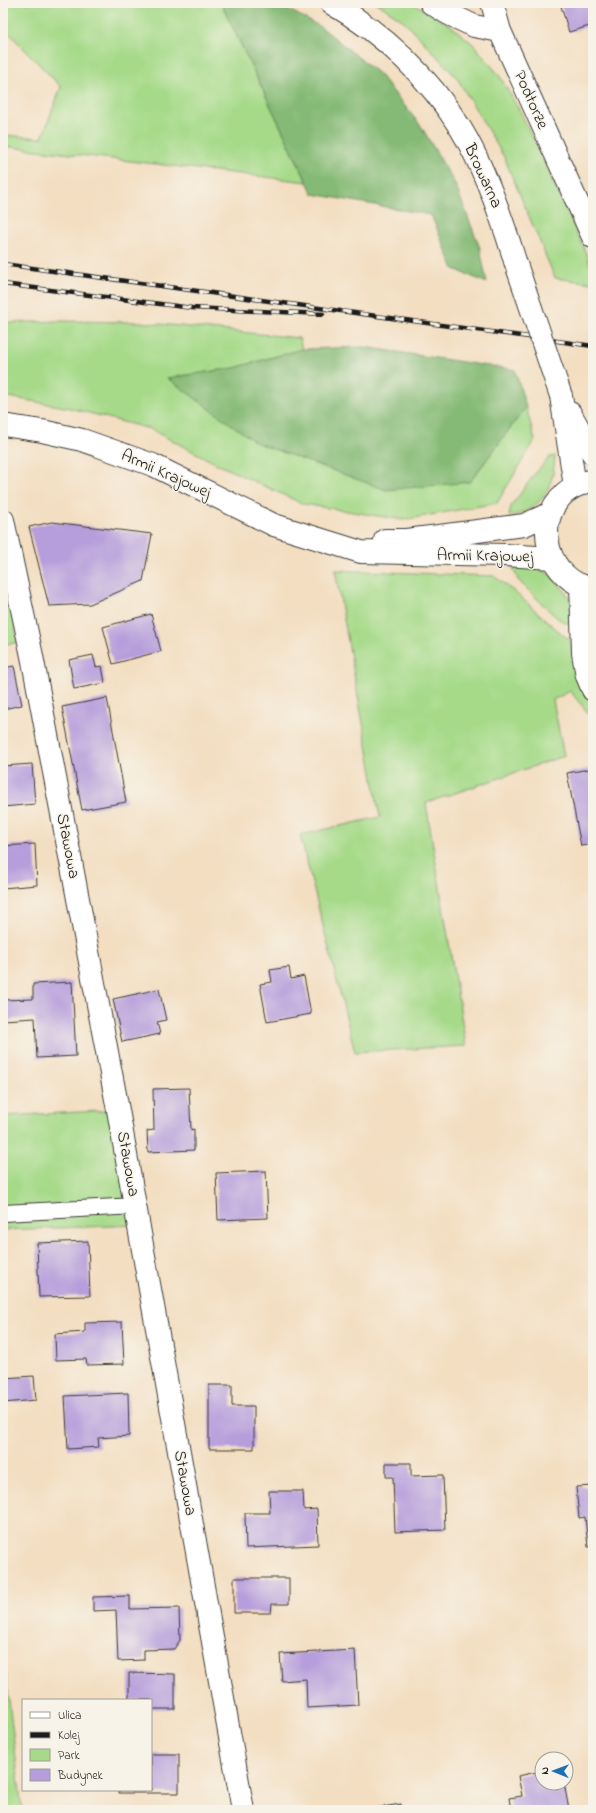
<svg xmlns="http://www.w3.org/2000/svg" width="596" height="1813" font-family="'Indie Flower',sans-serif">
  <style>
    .green { fill: #a6da89; stroke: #617b52 }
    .forest { fill: #84ba75; stroke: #506b48 }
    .building { fill: #b69ddb }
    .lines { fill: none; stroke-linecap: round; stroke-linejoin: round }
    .lane-casing { stroke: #3c3935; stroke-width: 18 }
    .street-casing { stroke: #3c3935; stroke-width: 24 }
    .secondary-casing { stroke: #3c3935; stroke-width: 24 }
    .lane { stroke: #fff; stroke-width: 16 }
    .street { stroke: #fff; stroke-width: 22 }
    .secondary { stroke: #fff; stroke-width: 22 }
    .rail-casing { stroke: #1c1c1c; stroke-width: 4.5 }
    .rail { stroke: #f7f3e8; stroke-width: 3; stroke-dasharray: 9; stroke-linecap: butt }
    .secondary-bridge-casing { stroke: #3c3935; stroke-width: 24; stroke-linecap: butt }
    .secondary-bridge { stroke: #fff; stroke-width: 22 }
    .labels { text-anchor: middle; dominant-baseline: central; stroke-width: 3; stroke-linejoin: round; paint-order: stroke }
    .street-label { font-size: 17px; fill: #1c1c1c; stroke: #f7f3e8 }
  </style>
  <rect width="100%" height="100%" fill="#f7f3e8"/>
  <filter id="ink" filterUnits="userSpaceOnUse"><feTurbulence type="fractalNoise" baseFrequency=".025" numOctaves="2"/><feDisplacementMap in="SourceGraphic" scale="8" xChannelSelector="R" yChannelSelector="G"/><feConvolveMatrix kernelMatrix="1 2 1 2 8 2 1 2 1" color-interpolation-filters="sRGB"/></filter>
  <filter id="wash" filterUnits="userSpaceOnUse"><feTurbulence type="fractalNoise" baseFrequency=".012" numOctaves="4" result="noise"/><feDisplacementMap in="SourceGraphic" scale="16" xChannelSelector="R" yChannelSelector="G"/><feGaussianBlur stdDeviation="0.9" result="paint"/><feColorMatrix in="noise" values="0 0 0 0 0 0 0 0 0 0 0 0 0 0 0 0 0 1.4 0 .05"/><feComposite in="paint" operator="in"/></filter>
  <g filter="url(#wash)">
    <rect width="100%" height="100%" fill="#f3dec1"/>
    <path class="green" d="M 3,3 L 221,3 L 307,182 L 3,146 L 3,135 L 42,138 L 61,87 L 3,27 Z
      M 377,3 L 412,3 L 450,25 L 473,44 L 499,75 L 521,113 L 586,253 L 593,274 L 593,283 L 555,278 L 504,157 L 457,78 L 405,22 Z
      M 59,321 L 140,322 L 299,338 L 302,349 L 234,368 L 168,378 L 470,482 L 526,407 L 535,440 L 497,503 L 403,520 L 303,504 L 219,465 L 150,429 L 70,408 L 3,396 L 3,323 Z
      M 555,456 C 553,488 543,510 509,516 L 511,506 L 537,471 L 550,457 Z
      M 512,565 L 538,567 L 552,576 L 568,595 L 572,604 L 575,624 L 566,623 L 557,618 L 518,580 Z
      M 335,570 L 494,576 C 522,596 544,620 571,641 L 579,683 L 593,704 L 593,719 L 570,691 L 553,700 L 564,756 L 426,803 L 466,1046 L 355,1052 L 300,835 L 380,817 Z
      M 3,597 L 9,597 L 18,643 L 3,644 Z
      M 118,1110 L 139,1225 L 3,1230 L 3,1116 Z
      M 3,1650 L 22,1810 L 3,1810 Z"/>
    <path class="forest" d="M 221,3 L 276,3 L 321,27 L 379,74 L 421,126 L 455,184 L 480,248 L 487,283 L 454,269 L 431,215 L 313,194 Z
      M 364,347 L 515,370 L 526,407 L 470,482 L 386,490 L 257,443 L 167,378 L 234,368 L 302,349 Z"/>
    <g id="blocks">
      <path class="building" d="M 560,3 L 593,3 L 593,25 L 569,32 Z
        M 52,522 L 152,534 L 143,581 L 90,604 L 49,606 L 29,527 Z
        M 151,614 L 161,651 L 113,664 L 103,627 Z
        M 93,655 L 96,667 L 102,666 L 105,683 L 74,689 L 69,660 Z
        M 14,666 L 22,705 L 3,709 L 3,668 Z
        M 107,698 L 126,802 L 82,810 L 62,707 Z
        M 32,764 L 35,804 L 3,807 L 3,766 Z
        M 589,769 L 593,772 L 593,844 L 581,846 L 567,773 Z
        M 35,844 L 37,885 L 3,888 L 3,846 Z
        M 289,967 L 291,979 L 304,976 L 311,1014 L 267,1022 L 260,984 L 272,982 L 270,970 Z
        M 72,982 L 76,1056 L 37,1058 L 35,1018 L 3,1020 L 3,1000 L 33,999 L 33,984 Z
        M 159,989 L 166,1020 L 157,1022 L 160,1034 L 122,1042 L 113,999 Z
        M 189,1088 L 191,1130 L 194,1129 L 194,1150 L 148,1152 L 147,1131 L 154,1130 L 153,1089 Z
        M 266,1171 L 268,1218 L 218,1220 L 216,1173 Z
        M 88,1241 L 90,1296 L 39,1297 L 37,1243 Z
        M 122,1322 L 124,1364 L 87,1365 L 86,1359 L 56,1360 L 55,1334 L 85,1332 L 85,1323 Z
        M 34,1376 L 36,1400 L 3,1403 L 3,1378 Z
        M 209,1385 L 232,1385 L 232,1406 L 254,1406 L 254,1449 L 209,1449 Z
        M 128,1393 L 129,1436 L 98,1438 L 99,1447 L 68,1449 L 65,1396 Z
        M 386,1463 L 411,1463 L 411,1476 L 443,1475 L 445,1530 L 395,1532 L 393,1477 L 386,1477 Z
        M 593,1486 L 593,1546 L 588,1547 L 585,1517 L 579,1518 L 576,1487 Z
        M 269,1491 L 303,1491 L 304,1510 L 317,1509 L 318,1545 L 246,1548 L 245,1513 L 270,1513 Z
        M 234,1578 L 289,1578 L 289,1604 L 272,1604 L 271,1613 L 234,1613 Z
        M 130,1596 L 130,1609 L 179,1608 L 180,1640 L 174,1649 L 144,1650 L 144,1660 L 118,1661 L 116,1610 L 93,1611 L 93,1597 Z
        M 355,1650 L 358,1705 L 307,1708 L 306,1679 L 282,1681 L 280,1654 Z
        M 129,1673 L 175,1674 L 175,1709 L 151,1709 L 151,1700 L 129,1700 Z
        M 151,1754 L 179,1754 L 179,1793 L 119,1793 L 119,1790 L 151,1790 Z
        M 542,1771 L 542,1783 L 564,1783 L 569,1810 L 511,1810 L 509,1798 L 522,1796 L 518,1776 Z
        M 401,1804 L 401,1810 L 369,1810 L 369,1809 Z"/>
    </g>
  </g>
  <g filter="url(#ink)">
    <use href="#blocks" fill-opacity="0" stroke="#3c3935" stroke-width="1"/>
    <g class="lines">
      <g class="lane-casing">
        <path id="lane" d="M 3,1213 L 136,1206"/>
      </g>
      <g class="street-casing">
        <path id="street" d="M 431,3 L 449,14 L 474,26 L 500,31 L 593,237
          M 492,3 L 500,31
          M 3,520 L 32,656 L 118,1110 L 243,1810
          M 581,585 L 583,653 L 587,676 L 593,690"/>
      </g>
      <g class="secondary-casing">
        <path id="secondary" d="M 331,3 C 383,33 429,77 461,129 C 484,167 502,218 515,261
          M 561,396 L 575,486
          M 570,413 L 593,454
          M 3,425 L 42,431 L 82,440 L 153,465 L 274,525 L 361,552 L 505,555 L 552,558
          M 593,480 C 583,483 573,486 565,493 C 531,523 548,581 593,589
          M 385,540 L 406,540 L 439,536 L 524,525 L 551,513"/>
      </g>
      <use href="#lane" class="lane"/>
      <use href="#street" class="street"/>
      <use href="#secondary" class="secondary"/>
      <g class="rail-casing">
        <path id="rail" d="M 3,264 L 593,346
          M 3,284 L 192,308 L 323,314"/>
      </g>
      <use href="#rail" class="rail"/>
      <g class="secondary-bridge-casing">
        <path id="secondary-bridge" d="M 515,261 L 561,396"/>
      </g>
      <use href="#secondary-bridge" class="secondary-bridge"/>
    </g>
  </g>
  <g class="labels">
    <g class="street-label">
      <text transform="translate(531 100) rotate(66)">Podtorze</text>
      <text transform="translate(483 176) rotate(65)">Browarna</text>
      <text transform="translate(166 474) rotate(24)">Armii Krajowej</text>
      <text transform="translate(485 556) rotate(1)">Armii Krajowej</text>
      <text transform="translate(68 846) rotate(79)">Stawowa</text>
      <text transform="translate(128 1164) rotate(80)">Stawowa</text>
      <text transform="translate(185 1483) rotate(80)">Stawowa</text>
    </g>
  </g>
  <rect width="596" height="1813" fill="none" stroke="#f7f3e8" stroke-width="16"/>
  <rect x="22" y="1699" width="130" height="92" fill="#f7f3e8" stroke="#9f9d96"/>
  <rect x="30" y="1712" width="20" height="6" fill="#ffffff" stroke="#9f9d96"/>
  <text x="58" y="1719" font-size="12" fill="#1c1c1c">Ulica</text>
  <rect x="30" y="1732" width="20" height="6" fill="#1c1c1c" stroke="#9f9d96"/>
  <text x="58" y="1739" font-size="12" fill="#1c1c1c">Kolej</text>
  <rect x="30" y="1749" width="20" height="12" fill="#a6da89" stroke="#9f9d96"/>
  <text x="58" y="1759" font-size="12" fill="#1c1c1c">Park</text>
  <rect x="30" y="1769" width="20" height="12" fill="#b69ddb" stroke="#9f9d96"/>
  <text x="58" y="1779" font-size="12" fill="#1c1c1c">Budynek</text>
  <g transform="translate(554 1771) rotate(271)"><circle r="19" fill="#f7f3e8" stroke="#9f9d96"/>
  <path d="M0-3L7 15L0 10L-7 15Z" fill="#1f6fb2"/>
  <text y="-6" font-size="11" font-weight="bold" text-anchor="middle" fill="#1c1c1c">N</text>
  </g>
</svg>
